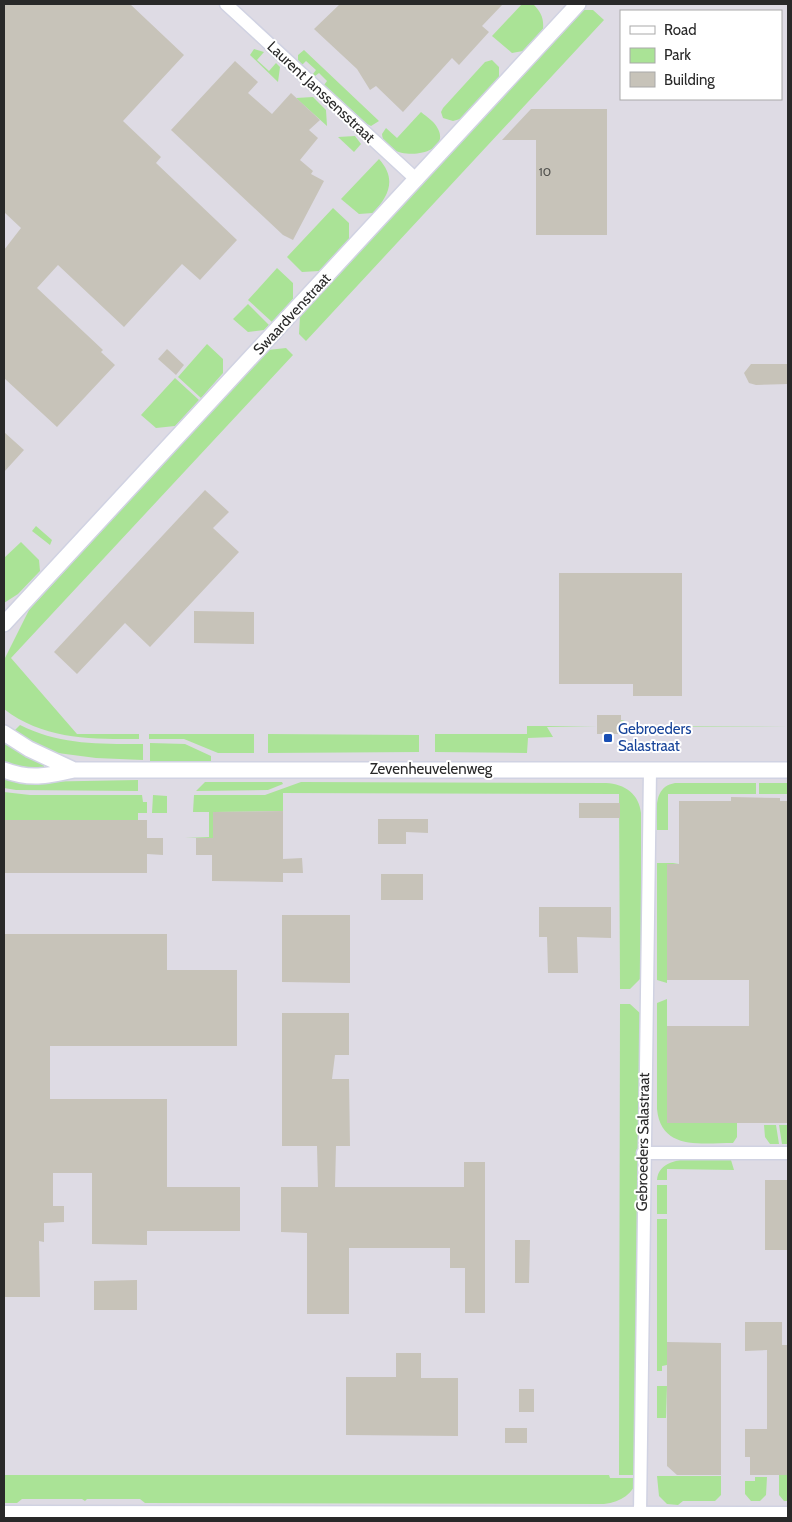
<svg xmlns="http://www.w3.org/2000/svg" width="792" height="1522" font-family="Cabin,sans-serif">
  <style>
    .industrial { fill: #dedbe4; fill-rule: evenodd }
    .green { fill: #aae396 }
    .building { fill: #c7c3b9 }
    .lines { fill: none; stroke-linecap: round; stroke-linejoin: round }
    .minor-casing { stroke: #d0d2e2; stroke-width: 15 }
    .tertiary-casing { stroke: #d0d2e2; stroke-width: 18 }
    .minor { stroke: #fff; stroke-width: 12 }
    .tertiary { stroke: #fff; stroke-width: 15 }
    .transit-dot { fill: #1a4fb4; stroke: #fff; stroke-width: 2 }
    .labels { text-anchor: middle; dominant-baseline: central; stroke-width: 4; stroke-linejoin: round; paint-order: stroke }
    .number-label { font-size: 12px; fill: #50504d }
    .street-label { font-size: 15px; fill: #292929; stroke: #fff }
    .transit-label { font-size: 15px; fill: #164399; stroke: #fff; text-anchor: start }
  </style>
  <rect width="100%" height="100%" fill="#ebe5da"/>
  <path class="industrial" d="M 4,4 L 788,4 L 788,1518 L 4,1518 ZM 621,11 L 781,11 L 781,99 L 621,99 Z"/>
  <path class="green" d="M 522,4 L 533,4 C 541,12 544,18 543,29 L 523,51 L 512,53 L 492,36 Z
    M 584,10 L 593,10 L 604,20 L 306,341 L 299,334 L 300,316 Z
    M 254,49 L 264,52 L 257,60 L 269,71 L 276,63 L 280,67 L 278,82 L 250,55 Z
    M 304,50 L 379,121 L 371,126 L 367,124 L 324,85 L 327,81 L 319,73 L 315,76 L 313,74 L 316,70 L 306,61 L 302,65 L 298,60 L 298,55 Z
    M 492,60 L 499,67 L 499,78 L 460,119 L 453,121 L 443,118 L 441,112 L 443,108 L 485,62 Z
    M 313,97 L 326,110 L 327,126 L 296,98 Z
    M 421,112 C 427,117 435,122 438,129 C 453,158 384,164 382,134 L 386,128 L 397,138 Z
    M 355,136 L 361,144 L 354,152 L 338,137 Z
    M 379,159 C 397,179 389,196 373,213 L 359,214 L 341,199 Z
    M 333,208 L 349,223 L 349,239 L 319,271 L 302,272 L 287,257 Z
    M 277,268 L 293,283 L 293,299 L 272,322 L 248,300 Z
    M 248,304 L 269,325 L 264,330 L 248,332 L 233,319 Z
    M 207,344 L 223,359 L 223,373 L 201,398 L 178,377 Z
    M 286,348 L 293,355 L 11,658 L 77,734 L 139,734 L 139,739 C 91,739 44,740 4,709 L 4,660 L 29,610 L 268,350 Z
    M 175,378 L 199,400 L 175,426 L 156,428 L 141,415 Z
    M 36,526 L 52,540 L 50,545 L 32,531 Z
    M 21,542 L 39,560 L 40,571 L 18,594 L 4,603 L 4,558 Z
    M 621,720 L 625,721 L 625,726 L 788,727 L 622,727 Z
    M 20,725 C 60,745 99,744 143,744 L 143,760 L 96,758 L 50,752 L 12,733 Z
    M 527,726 L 597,726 L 547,727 L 553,737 L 528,738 L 527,753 L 435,752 L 435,734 L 527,734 Z
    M 149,734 L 254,734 L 254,753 L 218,753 L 184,739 L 149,739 Z
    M 268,734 L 419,735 L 419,752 L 268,753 Z
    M 4,742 L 44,763 L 44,769 L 4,765 Z
    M 150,743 L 185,744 L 211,756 L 211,761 L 150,761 Z
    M 4,776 L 30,782 L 138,780 L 138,791 L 16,790 L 4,788 Z
    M 205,782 L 282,782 L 283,784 L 268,790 L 196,791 Z
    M 301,782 L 606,783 C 625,784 639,794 641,813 L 641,978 L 630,989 L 620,989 L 619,794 L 283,793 L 283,811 L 213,812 L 213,838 L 185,838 L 209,837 L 209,812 L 193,812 L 194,795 L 265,795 Z
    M 675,783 L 756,783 L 756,794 L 668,794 L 668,830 L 657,830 C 657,812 652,787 675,783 Z
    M 759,783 L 788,783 L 788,794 L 759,794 Z
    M 4,792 L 30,795 L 142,795 L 143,802 L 147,802 L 147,813 L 138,813 L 138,820 L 4,820 Z
    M 153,795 L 167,796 L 167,813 L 152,813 Z
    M 657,863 L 679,863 L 667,865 L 667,983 L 657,980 Z
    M 667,999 L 667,1123 L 737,1123 L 737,1137 L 733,1143 C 702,1143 661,1151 657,1109 L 657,1003 Z
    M 620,1004 L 630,1004 L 641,1014 L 640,1475 L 619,1475 Z
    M 764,1125 L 776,1125 L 779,1144 L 770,1144 L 765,1137 Z
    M 779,1125 L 788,1125 L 788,1144 L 782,1144 Z
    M 731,1160 L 734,1170 L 667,1169 L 667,1180 L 657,1180 C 659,1151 710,1160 731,1160 Z
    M 657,1185 L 667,1185 L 667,1214 L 657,1214 Z
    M 657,1219 L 667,1219 L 667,1365 L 662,1366 L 662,1371 L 657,1371 Z
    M 657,1386 L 667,1386 L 666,1418 L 657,1418 Z
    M 4,1475 L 609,1475 L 610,1478 L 639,1478 C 632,1494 622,1502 604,1504 L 145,1503 L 140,1499 L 87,1499 L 85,1501 L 82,1499 L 22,1499 L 17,1503 L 4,1503 Z
    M 779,1475 L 788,1475 L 788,1501 L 784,1501 L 779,1495 Z
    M 657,1476 L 721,1476 L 721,1495 L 715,1501 L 683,1501 L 678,1505 L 667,1504 L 659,1496 Z
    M 755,1477 L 767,1477 L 766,1495 L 760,1501 L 751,1501 L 745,1494 L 745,1481 L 755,1481 Z"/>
  <path class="building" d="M 4,4 L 130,4 L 184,55 L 123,121 L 161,157 L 156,163 L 237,240 L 200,280 L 182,264 L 124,327 L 58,265 L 37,288 L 103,350 L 101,352 L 115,365 L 57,427 L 4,378 L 4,250 L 21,228 L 4,212 Z
    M 340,4 L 503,4 L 482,26 L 489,32 L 459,65 L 452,58 L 403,112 L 376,86 L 370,90 L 357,69 L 314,29 Z
    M 235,61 L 258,82 L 248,93 L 272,114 L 291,93 L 320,120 L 309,130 L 318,138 L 300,160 L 313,171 L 311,174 L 324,181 L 293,240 L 283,235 L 171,130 Z
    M 531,109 L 607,109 L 607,235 L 536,235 L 536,140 L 502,140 Z
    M 167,349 L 184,365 L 176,375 L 158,359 Z
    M 751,364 L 788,364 L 788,384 L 756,385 L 749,383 L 744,373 Z
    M 4,432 L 24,450 L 4,472 Z
    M 205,490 L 229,512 L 213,528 L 239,552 L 150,647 L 125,623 L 77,674 L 54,652 Z
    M 559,573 L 682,573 L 682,696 L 633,696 L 633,684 L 559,684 Z
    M 194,611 L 254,612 L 254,644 L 194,643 Z
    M 597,715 L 621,715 L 621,734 L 597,734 Z
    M 731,797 L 780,798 L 780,801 L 788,801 L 788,1123 L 667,1123 L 667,1026 L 749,1026 L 749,980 L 667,980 L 667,864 L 679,864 L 679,801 L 731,801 Z
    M 579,803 L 620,803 L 620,818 L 579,818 Z
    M 283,811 L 283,859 L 302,858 L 303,873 L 283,873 L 283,882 L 212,881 L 212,855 L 196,855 L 196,838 L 213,838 L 213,812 Z
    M 378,819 L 428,819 L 428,833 L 406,832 L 406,844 L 378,844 Z
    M 4,820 L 147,820 L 147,838 L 163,838 L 163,855 L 147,854 L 147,873 L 4,873 Z
    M 381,874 L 423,874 L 423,900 L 381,900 Z
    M 539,907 L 611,907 L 611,938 L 577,937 L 578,973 L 548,973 L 547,937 L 539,937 Z
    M 282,915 L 350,915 L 350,983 L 282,982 Z
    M 4,934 L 167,934 L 167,970 L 237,970 L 237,1046 L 50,1046 L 50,1099 L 167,1099 L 167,1187 L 240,1187 L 240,1231 L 147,1231 L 147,1245 L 92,1244 L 92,1173 L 53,1173 L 53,1206 L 64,1206 L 64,1222 L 44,1223 L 44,1242 L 39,1241 L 40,1297 L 4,1297 Z
    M 282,1013 L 349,1013 L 349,1055 L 335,1055 L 332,1079 L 349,1079 L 350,1146 L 336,1146 L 335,1187 L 464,1187 L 464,1162 L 485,1162 L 485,1313 L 465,1313 L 465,1268 L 450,1268 L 450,1248 L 349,1248 L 349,1314 L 307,1314 L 307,1233 L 281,1232 L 281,1187 L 318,1187 L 317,1146 L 282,1146 Z
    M 765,1180 L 788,1180 L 788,1250 L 765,1250 Z
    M 515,1240 L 530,1240 L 529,1283 L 515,1283 Z
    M 137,1280 L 137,1310 L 94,1310 L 94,1281 Z
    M 745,1322 L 782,1322 L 782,1345 L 788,1345 L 788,1475 L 750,1475 L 750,1457 L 745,1457 L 745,1429 L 767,1429 L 767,1350 L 745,1351 Z
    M 667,1342 L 721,1343 L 721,1475 L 677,1475 L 667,1466 Z
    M 396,1353 L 421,1353 L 421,1378 L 458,1378 L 458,1436 L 346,1435 L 346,1377 L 396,1377 Z
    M 519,1389 L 534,1389 L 534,1412 L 519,1412 Z
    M 505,1428 L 527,1428 L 527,1443 L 505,1443 Z"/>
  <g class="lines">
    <g class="minor-casing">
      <path id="minor" d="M 226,4 L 417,180
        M 643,1153 L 788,1153
        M 4,1512 L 788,1513
        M 640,1513 L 650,770"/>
    </g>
    <g class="tertiary-casing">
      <path id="tertiary" d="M 4,624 L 578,4
        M 4,733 L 29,749 L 74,770
        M 4,770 C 30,780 47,776 74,770 L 788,770"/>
    </g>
    <use href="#minor" class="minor"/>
    <use href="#tertiary" class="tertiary"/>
  </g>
  <rect class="transit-dot" x="603" y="733" width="10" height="10" rx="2.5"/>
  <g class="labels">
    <g class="number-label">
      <text x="545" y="171">10</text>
    </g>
    <g class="street-label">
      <text transform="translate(321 92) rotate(43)">Laurent Janssensstraat</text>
      <text transform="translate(292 314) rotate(-47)">Swaardvenstraat</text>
      <text x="431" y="769">Zevenheuvelenweg</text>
      <text transform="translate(643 1142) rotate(-89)">Gebroeders Salastraat</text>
    </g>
    <g class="transit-label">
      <text x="618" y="729">Gebroeders<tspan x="618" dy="17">Salastraat</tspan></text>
    </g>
  </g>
  <rect width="792" height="1522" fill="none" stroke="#292929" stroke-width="10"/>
  <rect x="620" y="10" width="162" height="90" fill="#ffffff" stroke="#a9a9a9"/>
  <rect x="630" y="26" width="25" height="8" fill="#ffffff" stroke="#a9a9a9"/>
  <text x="664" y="35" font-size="15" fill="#292929">Road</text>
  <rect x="630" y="48" width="25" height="15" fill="#aae396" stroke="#a9a9a9"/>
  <text x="664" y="60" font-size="15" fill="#292929">Park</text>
  <rect x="630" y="72" width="25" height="15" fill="#c7c3b9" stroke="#a9a9a9"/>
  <text x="664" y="85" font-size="15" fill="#292929">Building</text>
</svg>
